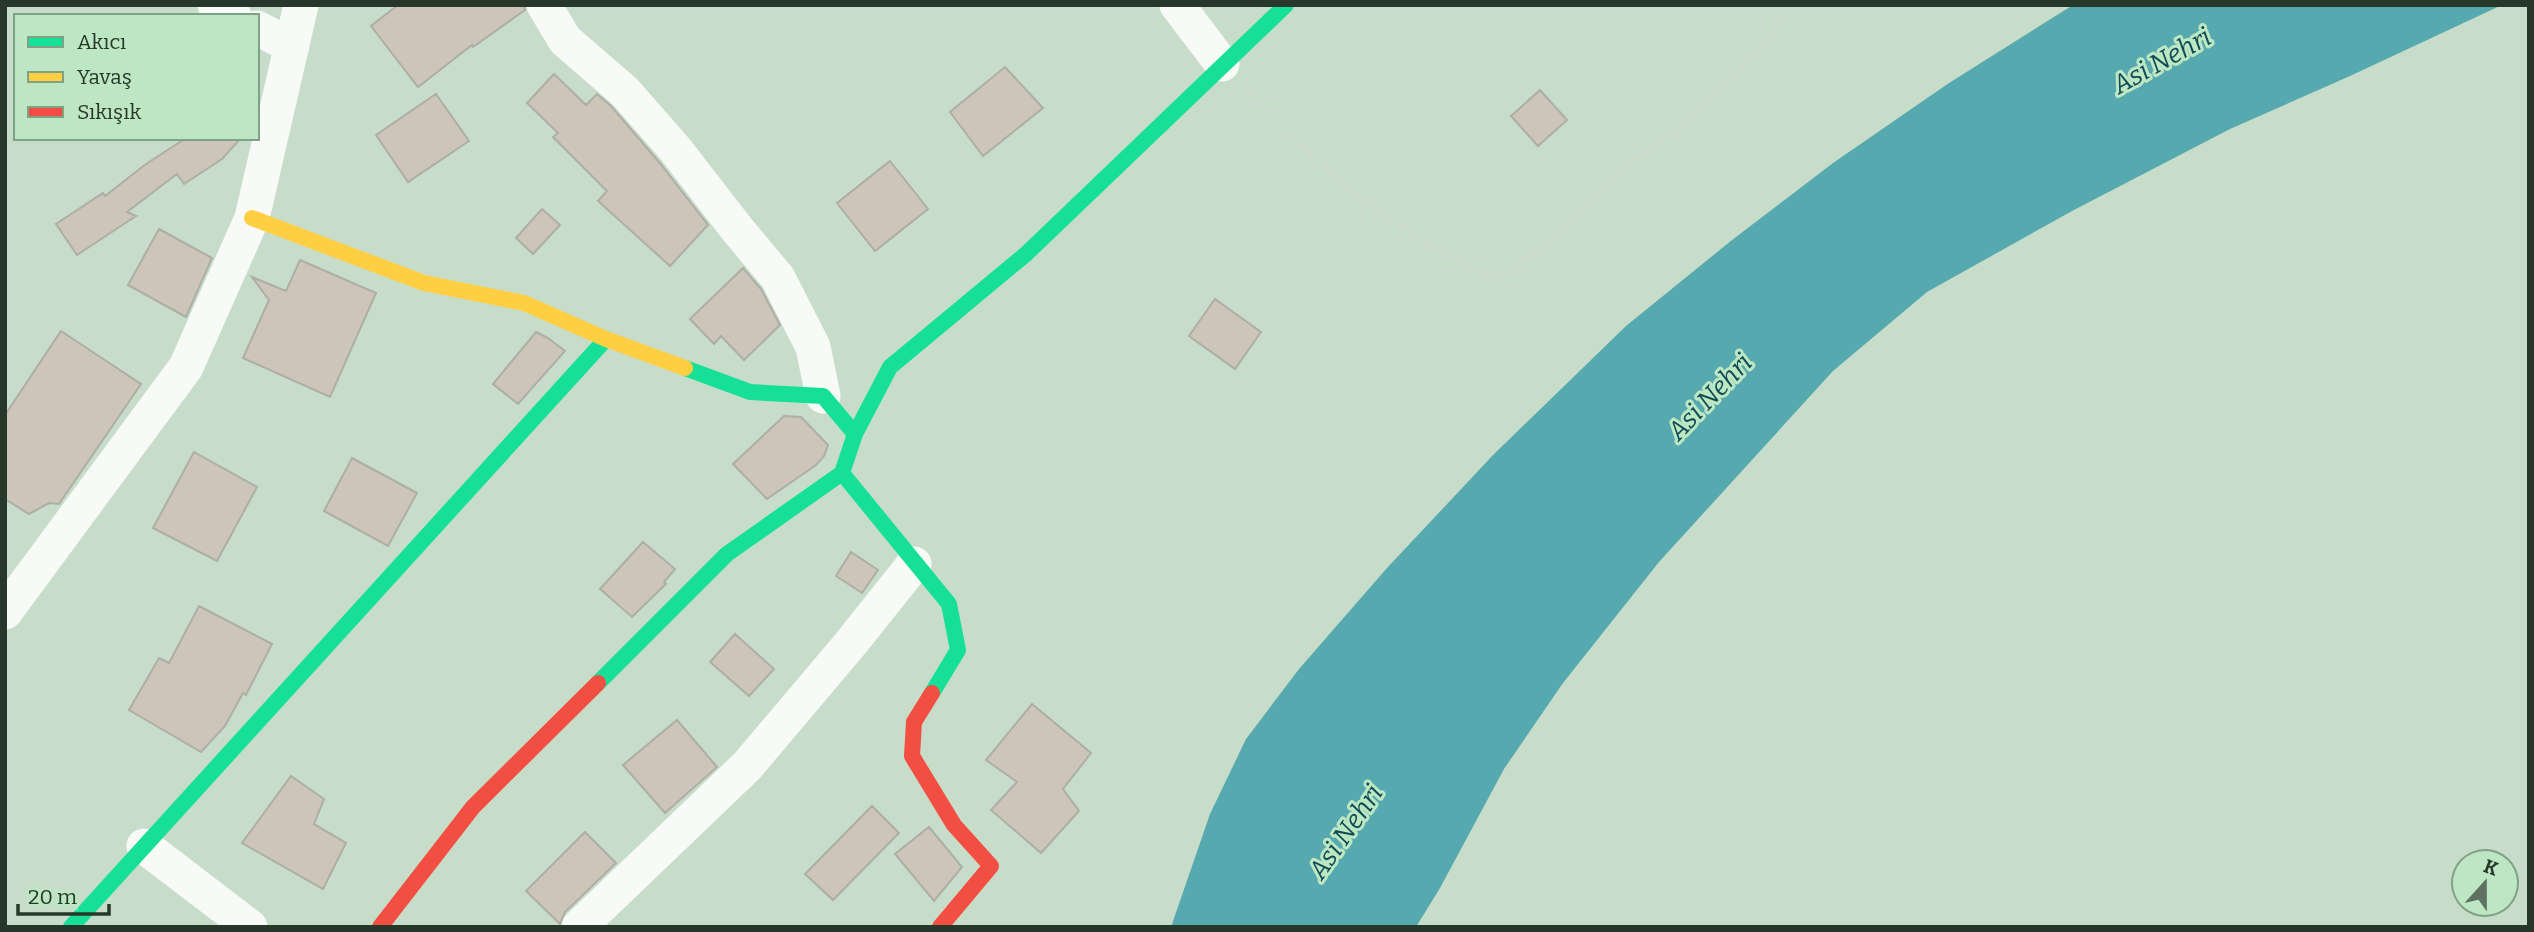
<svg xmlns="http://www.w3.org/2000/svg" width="2534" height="932" font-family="Bitter,serif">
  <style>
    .water { fill: #56aaaf }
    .building { fill: #cec5ba; stroke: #adaea4; stroke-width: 2 }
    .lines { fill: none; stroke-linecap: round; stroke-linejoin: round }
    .path { stroke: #d0d8d2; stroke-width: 4.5; stroke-dasharray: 3.5 3.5; stroke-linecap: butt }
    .street { stroke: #f7faf7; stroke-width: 35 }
    .fast { stroke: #16e098; stroke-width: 16 }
    .slow { stroke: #ffcf43; stroke-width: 16 }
    .jam { stroke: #f24e42; stroke-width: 16 }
    .labels { text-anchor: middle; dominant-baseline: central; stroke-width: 6; stroke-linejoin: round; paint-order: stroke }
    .water-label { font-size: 26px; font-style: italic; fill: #0e4b54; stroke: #bde7c3 }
  </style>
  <rect width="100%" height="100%" fill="#c7ddca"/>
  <path class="water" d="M 2073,5 L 2502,5 L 2350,76 L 2230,129 L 2072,211 L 1927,292 L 1833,371 L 1659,562 L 1563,683 L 1504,769 L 1440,888 L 1416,927 L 1171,927 L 1210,814 L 1246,739 L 1299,669 L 1387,568 L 1494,454 L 1626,326 L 1732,240 L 1833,163 L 1949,83 Z"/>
  <path class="building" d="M 398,5 L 524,5 L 525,10 L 473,47 L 472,45 L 418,87 L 371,26 Z
    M 1005,67 L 1043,108 L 983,156 L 950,112 Z
    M 554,74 L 586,105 L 597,94 L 611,106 L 659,162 L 708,225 L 670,266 L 598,201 L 607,191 L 553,137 L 558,133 L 527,103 Z
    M 1540,90 L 1567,120 L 1538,146 L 1511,116 Z
    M 436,94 L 469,141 L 408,182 L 376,135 Z
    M 186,138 L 241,138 L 222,159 L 184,184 L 177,174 L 127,212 L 136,216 L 77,255 L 56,224 L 103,193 L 105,196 L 146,164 Z
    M 890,161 L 928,209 L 875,251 L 837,203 Z
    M 542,209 L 560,225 L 533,254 L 516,238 Z
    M 159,229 L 212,258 L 186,317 L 128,285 Z
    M 300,260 L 376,293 L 330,397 L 243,358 L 269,300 L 252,277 L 286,291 Z
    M 743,268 L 761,289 L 780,325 L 744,360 L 721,336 L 714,344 L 690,319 Z
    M 1215,299 L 1261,332 L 1235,369 L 1189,336 Z
    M 61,331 L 141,384 L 59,504 L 49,503 L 29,514 L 5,499 L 5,415 Z
    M 536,332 L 548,338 L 565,351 L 518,404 L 493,384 Z
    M 784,416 L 801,417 L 828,445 L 824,456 L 816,465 L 767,499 L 733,464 Z
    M 194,452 L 257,487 L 217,561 L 153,528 Z
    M 352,458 L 417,493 L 388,546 L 324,511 Z
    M 643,542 L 675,569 L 664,582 L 666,584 L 632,617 L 600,589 Z
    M 851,552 L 878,570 L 862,593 L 836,576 Z
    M 199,606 L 272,644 L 246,695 L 243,693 L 225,726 L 201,752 L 129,710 L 159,658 L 169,663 Z
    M 735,634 L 774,669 L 749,696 L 710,662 Z
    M 1032,704 L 1091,753 L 1063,789 L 1079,811 L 1041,853 L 991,810 L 1017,782 L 986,760 Z
    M 677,720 L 717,767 L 665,813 L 623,765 Z
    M 291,776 L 324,799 L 314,824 L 346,843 L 323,889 L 242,843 Z
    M 872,806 L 899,833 L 833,900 L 805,874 Z
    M 929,827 L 962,867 L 934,901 L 895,854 Z
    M 585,832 L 616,863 L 565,912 L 560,924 L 526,891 Z"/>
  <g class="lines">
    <path class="path" d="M 1246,89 C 1284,129 1323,169 1367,203 C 1406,234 1452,257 1495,281 L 1548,244 L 1614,176 L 1678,128 L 1724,87 L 1764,46 L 1790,5"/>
    <path class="street" d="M 215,5 L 234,16
      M 544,5 L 565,40 L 625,92 L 675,149 L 737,229 L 778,278 L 813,347 L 823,396
      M 1177,5 L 1222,64
      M 257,28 L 292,46
      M 5,612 L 186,367 L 252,218 L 301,5
      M 144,846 L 250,927
      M 579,927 L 747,766 L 851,643 L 914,564"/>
    <path class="fast" d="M 685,368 L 750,392 L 823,396 L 855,434 L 842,473 L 949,604 L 958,650 L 932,693
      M 855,434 L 890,367 L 1026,254 L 1286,5
      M 598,683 L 727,554 L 842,473
      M 71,927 L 606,339"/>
    <path class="slow" d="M 252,218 L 424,283 L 524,303 L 606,339 L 685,368"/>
    <path class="jam" d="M 932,693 L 914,722 L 912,756 L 954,825 L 991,866 L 940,927
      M 380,927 L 473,807 L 598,683"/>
  </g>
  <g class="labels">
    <g class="water-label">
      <text transform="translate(2162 61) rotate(-29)">Asi Nehri</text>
      <text transform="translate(1710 397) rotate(-46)">Asi Nehri</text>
      <text transform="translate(1346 832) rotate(-55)">Asi Nehri</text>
    </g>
  </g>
  <rect width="2534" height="932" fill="none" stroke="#27382a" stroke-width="14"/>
  <rect x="14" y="14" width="245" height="126" fill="#bde7c3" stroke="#81a186" stroke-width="2"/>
  <rect x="28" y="37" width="35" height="10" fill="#16e098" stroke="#81a186" stroke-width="2"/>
  <text x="77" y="49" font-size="21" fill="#27382a">Akıcı</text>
  <rect x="28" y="72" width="35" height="10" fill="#ffcf43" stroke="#81a186" stroke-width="2"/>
  <text x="77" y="84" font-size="21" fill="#27382a">Yavaş</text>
  <rect x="28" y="107" width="35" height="10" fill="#f24e42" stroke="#81a186" stroke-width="2"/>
  <text x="77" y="119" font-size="21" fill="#27382a">Sıkışık</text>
  <g transform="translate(2485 883) rotate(21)"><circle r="33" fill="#bde7c3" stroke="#81a186" stroke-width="2"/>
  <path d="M0-5L12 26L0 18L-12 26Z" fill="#5f7262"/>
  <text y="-10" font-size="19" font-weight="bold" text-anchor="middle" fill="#27382a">K</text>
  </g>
  <path d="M18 904v10h91v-10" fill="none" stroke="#27382a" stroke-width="3.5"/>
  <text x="28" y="904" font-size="21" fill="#27382a" stroke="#bde7c3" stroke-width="5" paint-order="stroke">20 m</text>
</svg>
